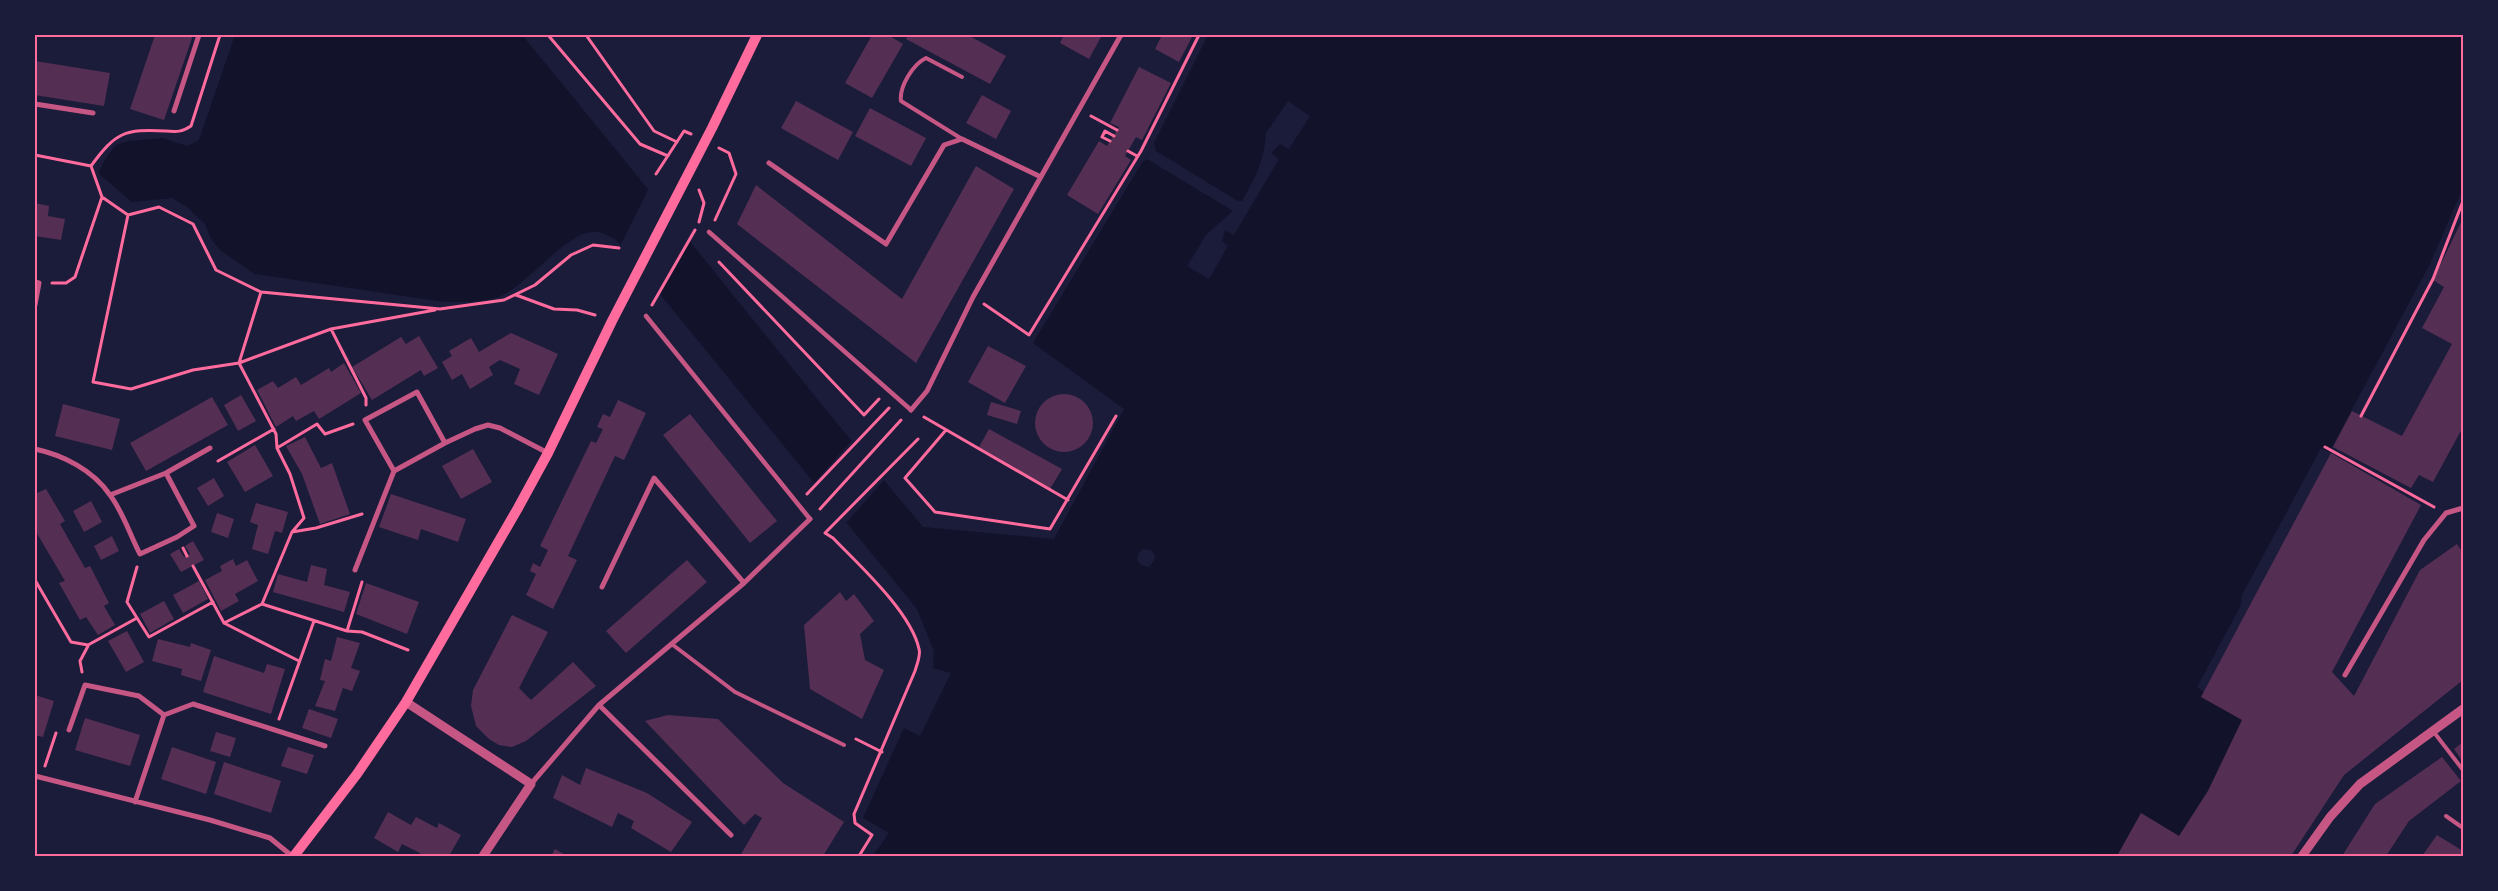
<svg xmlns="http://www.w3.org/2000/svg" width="2498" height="891" font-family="'Varela Round',sans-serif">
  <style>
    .water { fill: #12122b; fill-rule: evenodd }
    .pier { fill: #1b1b3a }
    .building { fill: #542f53 }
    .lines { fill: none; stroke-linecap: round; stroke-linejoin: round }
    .path { stroke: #ff6b9d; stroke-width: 3 }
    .service { stroke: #c65784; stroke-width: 4 }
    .pedestrian { stroke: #c65784; stroke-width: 4.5 }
    .minor { stroke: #c65784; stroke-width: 5 }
    .tertiary { stroke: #c65784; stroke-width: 9 }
    .secondary { stroke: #ff6b9d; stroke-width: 10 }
    .neatline { fill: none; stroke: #ff6b9d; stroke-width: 2 }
  </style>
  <rect width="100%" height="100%" fill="#1b1b3a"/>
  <path class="water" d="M 235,35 L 522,35 C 657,198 787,365 923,527 L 1054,539 L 1124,409 L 1033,343 L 1154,143 L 1208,35 L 2463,35 L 2463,188 L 2429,266 L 2329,452 L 2321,448 L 2242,595 L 2241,605 L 2197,687 L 2242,720 L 2208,790 L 2179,836 L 2141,813 L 2117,856 L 2100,856 L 2089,853 L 2087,856 L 873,856 L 889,833 L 863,818 L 904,728 L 920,736 L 951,673 L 933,668 L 934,651 L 917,609 L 616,240 C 608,236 601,231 591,232 C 564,235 528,284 501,296 C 484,303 462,302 444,302 L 255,274 L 221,251 L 211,239 L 205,224 L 187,207 L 172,198 L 132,202 L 98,173 L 108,155 L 116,145 L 128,141 L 163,138 L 187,146 L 199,140 ZM 1143,549 L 1151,550 L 1155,555 L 1154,561 L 1149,567 L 1141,565 L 1137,560 L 1139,552 Z"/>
  <path class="pier" d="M 1288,101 L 1310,116 L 1289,149 L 1280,144 L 1271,153 L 1279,159 L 1234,235 L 1225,230 L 1222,241 L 1228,246 L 1209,279 L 1187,266 L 1206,235 L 1233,211 L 1147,159 L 1142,163 L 1154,143 L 1156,151 L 1238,201 L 1242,201 L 1257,173 L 1264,151 L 1266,133 Z
    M 650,186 L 690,238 L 658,295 L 619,248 Z
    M 853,439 L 886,478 L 845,524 L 812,485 Z"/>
  <path class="building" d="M 155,35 L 193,35 L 164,120 L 130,109 Z
    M 872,35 L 888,35 L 903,44 L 872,98 L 845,83 Z
    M 908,35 L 968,35 L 1006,56 L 990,84 L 906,39 Z
    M 1064,35 L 1102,35 L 1089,59 L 1060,43 Z
    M 1162,35 L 1193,35 L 1179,62 L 1155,49 Z
    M 35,61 L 110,73 L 104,106 L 35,95 Z
    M 1139,67 L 1171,83 L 1142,140 L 1136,137 L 1125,156 L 1131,160 L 1098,214 L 1067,195 L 1099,141 L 1107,146 L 1119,127 L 1110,123 Z
    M 982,95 L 1011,111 L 996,139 L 966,123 Z
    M 796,101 L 853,132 L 838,160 L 781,128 Z
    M 870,108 L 926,138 L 911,166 L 855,136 Z
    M 976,166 L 1014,189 L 916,363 L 737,224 L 756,185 L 902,299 Z
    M 35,203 L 49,206 L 48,216 L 65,219 L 61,240 L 35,236 Z
    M 2463,218 L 2463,427 L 2433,482 L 2419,475 L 2411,488 L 2333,447 L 2352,411 L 2402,436 L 2452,344 L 2422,328 L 2444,287 L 2433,280 Z
    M 511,333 L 558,354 L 539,395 L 514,384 L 520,369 L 500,360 L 489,367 L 493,375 L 470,389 L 462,374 L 452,380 L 442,362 L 452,356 L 449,351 L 471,338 L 479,352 Z
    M 419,336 L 438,368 L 424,376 L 421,370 L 372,400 L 352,367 L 401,337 L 406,344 Z
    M 988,346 L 1026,366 L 1005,403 L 968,382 Z
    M 344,363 L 361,393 L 319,419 L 314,411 L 296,421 L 293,416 L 276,427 L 257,390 L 273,381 L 278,388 L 296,377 L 301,385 L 329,368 L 331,372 Z
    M1035 423a29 29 0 1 1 58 0a29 29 0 1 1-58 0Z
    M 241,395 L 256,421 L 238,431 L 224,405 Z
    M 212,397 L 228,425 L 146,471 L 130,443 Z
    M 618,400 L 646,413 L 624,460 L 615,456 L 568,556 L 577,560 L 553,609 L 526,595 L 536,574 L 530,571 L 533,563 L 540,567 L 548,550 L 540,546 L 591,441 L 596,443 L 603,429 L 597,427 L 603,414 L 610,417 Z
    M 991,402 L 1021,411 L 1017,424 L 987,415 Z
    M 63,404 L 120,419 L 112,450 L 55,436 Z
    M 690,414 L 777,521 L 750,543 L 663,435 Z
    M 989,429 L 1062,469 L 1050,489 L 979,447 Z
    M 305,437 L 321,468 L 332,463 L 350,514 L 320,524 L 302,474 L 286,446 Z
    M 255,445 L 273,476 L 245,492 L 227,462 Z
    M 473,449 L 492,482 L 461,499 L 442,466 Z
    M 2331,453 L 2421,505 L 2332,672 L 2354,696 L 2420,570 L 2457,544 L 2463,553 L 2463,680 L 2344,775 L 2291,856 L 2117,856 L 2141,813 L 2179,836 L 2208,791 L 2242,720 L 2201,697 Z
    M 214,478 L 224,496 L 208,506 L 197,488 Z
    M 46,489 L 65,521 L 60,524 L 85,568 L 90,566 L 109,603 L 104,606 L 115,625 L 98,635 L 86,617 L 80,620 L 59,583 L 65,581 L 35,530 L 35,494 Z
    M 391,494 L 466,519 L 458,542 L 421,529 L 418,540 L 379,527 Z
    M 91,501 L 102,522 L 84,532 L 73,511 Z
    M 256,503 L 288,512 L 282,533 L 275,531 L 268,554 L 252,549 L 258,525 L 250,522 Z
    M 217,513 L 234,519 L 228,538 L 211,532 Z
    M 112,536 L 119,551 L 101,560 L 94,546 Z
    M 193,541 L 204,560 L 181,572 L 170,554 L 179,549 L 184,557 L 190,554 L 185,546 Z
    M 233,559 L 236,566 L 247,560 L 258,581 L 235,594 L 239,601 L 221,611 L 205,580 L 222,571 L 220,566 Z
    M 687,560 L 707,582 L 626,653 L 606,631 Z
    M 311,565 L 327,569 L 324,585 L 350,592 L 344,612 L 273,592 L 278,574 L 307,582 Z
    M 199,581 L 208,599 L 183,613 L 173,595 Z
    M 366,583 L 419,602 L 407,634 L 356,614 Z
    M 840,592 L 846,601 L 854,594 L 874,621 L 860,634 L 865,660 L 884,670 L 862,719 L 810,689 L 804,625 Z
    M 164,601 L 174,619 L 150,633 L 140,614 Z
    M 512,615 L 548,632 L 519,688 L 531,700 L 573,662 L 596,686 L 526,741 L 512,747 L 499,745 L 489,739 L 476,726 L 471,706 L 473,690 Z
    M 127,631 L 144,662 L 126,672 L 108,641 Z
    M 337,637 L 360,643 L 351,668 L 360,671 L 352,691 L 343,688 L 335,711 L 315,706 L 325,681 L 320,680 L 325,659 L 331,661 Z
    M 158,639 L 190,647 L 191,643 L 211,650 L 201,681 L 181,675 L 182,669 L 152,661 Z
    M 214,656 L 264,673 L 267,664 L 285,669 L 271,714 L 203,692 Z
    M 35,695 L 54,701 L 43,737 L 35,735 Z
    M 309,709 L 338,719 L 331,738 L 302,728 Z
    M 668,715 L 718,719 L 783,783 L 844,822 L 823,856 L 740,856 L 762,818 L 755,814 L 744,825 L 645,721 Z
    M 85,718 L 140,735 L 130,766 L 75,750 Z
    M 216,732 L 236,738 L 230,757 L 210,751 Z
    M 2463,742 L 2463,762 L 2454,749 Z
    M 172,747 L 216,762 L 206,794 L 161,779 Z
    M 288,747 L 314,755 L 307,774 L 281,766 Z
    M 2442,757 L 2461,781 L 2409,821 L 2386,856 L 2342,856 L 2375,804 Z
    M 224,762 L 281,781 L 271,813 L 214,794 Z
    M 586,768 L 647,793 L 692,822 L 671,852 L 631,828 L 634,821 L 618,813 L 612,827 L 553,798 L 562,775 L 580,785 Z
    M 388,812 L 411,825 L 416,817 L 437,828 L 439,823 L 461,835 L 449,856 L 418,856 L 420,853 L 402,844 L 398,852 L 374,838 Z
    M 2437,835 L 2463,851 L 2463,856 L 2422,856 Z
    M 555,849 L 567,856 L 551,856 Z"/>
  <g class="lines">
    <path class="path" d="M 220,35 L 191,126 C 182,132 177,132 166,131 C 124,129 116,132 91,166 L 102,197 L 128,215 L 159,207 L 193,224 L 216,270 L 261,292 L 440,309 L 504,300 L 535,285 L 571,255 L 593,245 L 619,248
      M 548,35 L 640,144 L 668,156
      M 586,35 L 654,131 L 677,142
      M 1091,116 L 1117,130
      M 1110,141 L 1102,137 L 1105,131 L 1114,136
      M 1128,151 L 1137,156
      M 35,155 L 91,166
      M 656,174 L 684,131 L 691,134
      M 128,215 L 93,382 L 131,389 L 193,370 L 239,363 L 331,329 L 435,310
      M 715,220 L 736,174 L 729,153 L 719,148
      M 699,222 L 704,203 L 699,190
      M 719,262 L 864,415 L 879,399
      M 52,283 L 66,283 L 75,277 L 102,197
      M 261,292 L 239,363 L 276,434 L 277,448 L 290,474 L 304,518 L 292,532 L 316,528 L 362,514
      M 516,295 L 554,309 L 577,310 L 595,315
      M 984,304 L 1029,335 L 1141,151 L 1199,35
      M 652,305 L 695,230
      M 331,329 L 366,398 L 366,405
      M 2361,416 L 2433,279 L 2463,201
      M 924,417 L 1068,500
      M 946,430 L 905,478 L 935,512 L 1050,529 L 1116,416
      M 2325,447 L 2434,507
      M 277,448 L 317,424 L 325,434 L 353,424
      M 218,461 L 274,429
      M 807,494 L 889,408
      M 820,509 L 901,420
      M 183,548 L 187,556
      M 193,566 L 224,623 L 299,661
      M 35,580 L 71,642 L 88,645 L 137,618 L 127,602 L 137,567
      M 262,604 L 292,532
      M 137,618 L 149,637 L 213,602
      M 224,623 L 262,604 L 347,631 L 362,632 L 408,650
      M 347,631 L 362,582
      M 82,672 L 80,661 L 88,646
      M 279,719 L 314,621
      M 856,739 L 882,752
      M 45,766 L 56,733
      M 859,856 L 872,835 L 855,823 L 854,814 L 915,671 C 917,664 921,655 919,649 C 911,612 859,565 833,538 L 825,533 L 918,439"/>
    <path class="service" d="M 962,139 L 901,101 C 899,87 913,64 926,58 L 962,77
      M 673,645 L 735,692 L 844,745
      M 2433,731 L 2463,770
      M 2446,816 L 2463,828"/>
    <path class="pedestrian" d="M 709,232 L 911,410
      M 646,316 L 810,519"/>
    <path class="minor" d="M 35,104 L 93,113
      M 174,111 L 199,35
      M 769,163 L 886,244 L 944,145 L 962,139 L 1041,177
      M 35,282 L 39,283 L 35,305
      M 911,410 L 927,391 L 973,297 L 1121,35
      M 35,449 C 63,455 93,470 110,495 C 123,512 130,535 140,554 L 177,537 L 194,526 L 166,473 L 110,495
      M 394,471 L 365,420 L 417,392 L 445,443
      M 166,473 L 210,448
      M 355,570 L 394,471 L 445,443 L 475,429 L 488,425 L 500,428 L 548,453
      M 602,587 L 654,478 L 744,583
      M 2345,675 L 2424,540 L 2446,513 L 2463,508
      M 599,705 L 731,835
      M 69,730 L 85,685 L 139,696 L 164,715 L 193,704 L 325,746
      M 35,776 L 210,820 L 270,838 L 292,856
      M 531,784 L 599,705 L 744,583 L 810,519
      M 135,802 L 164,715"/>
    <path class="tertiary" d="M 406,702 L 531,784 L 483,856
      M 2302,856 L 2330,817 L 2360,784 L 2463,709"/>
    <path class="secondary" d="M 294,856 L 357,774 L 406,702 L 518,508 L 548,453 L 612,321 L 712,128 L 757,35"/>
  </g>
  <rect width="2498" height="891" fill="none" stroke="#1b1b3a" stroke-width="72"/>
  <rect x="36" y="36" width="2426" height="819" class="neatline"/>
</svg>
